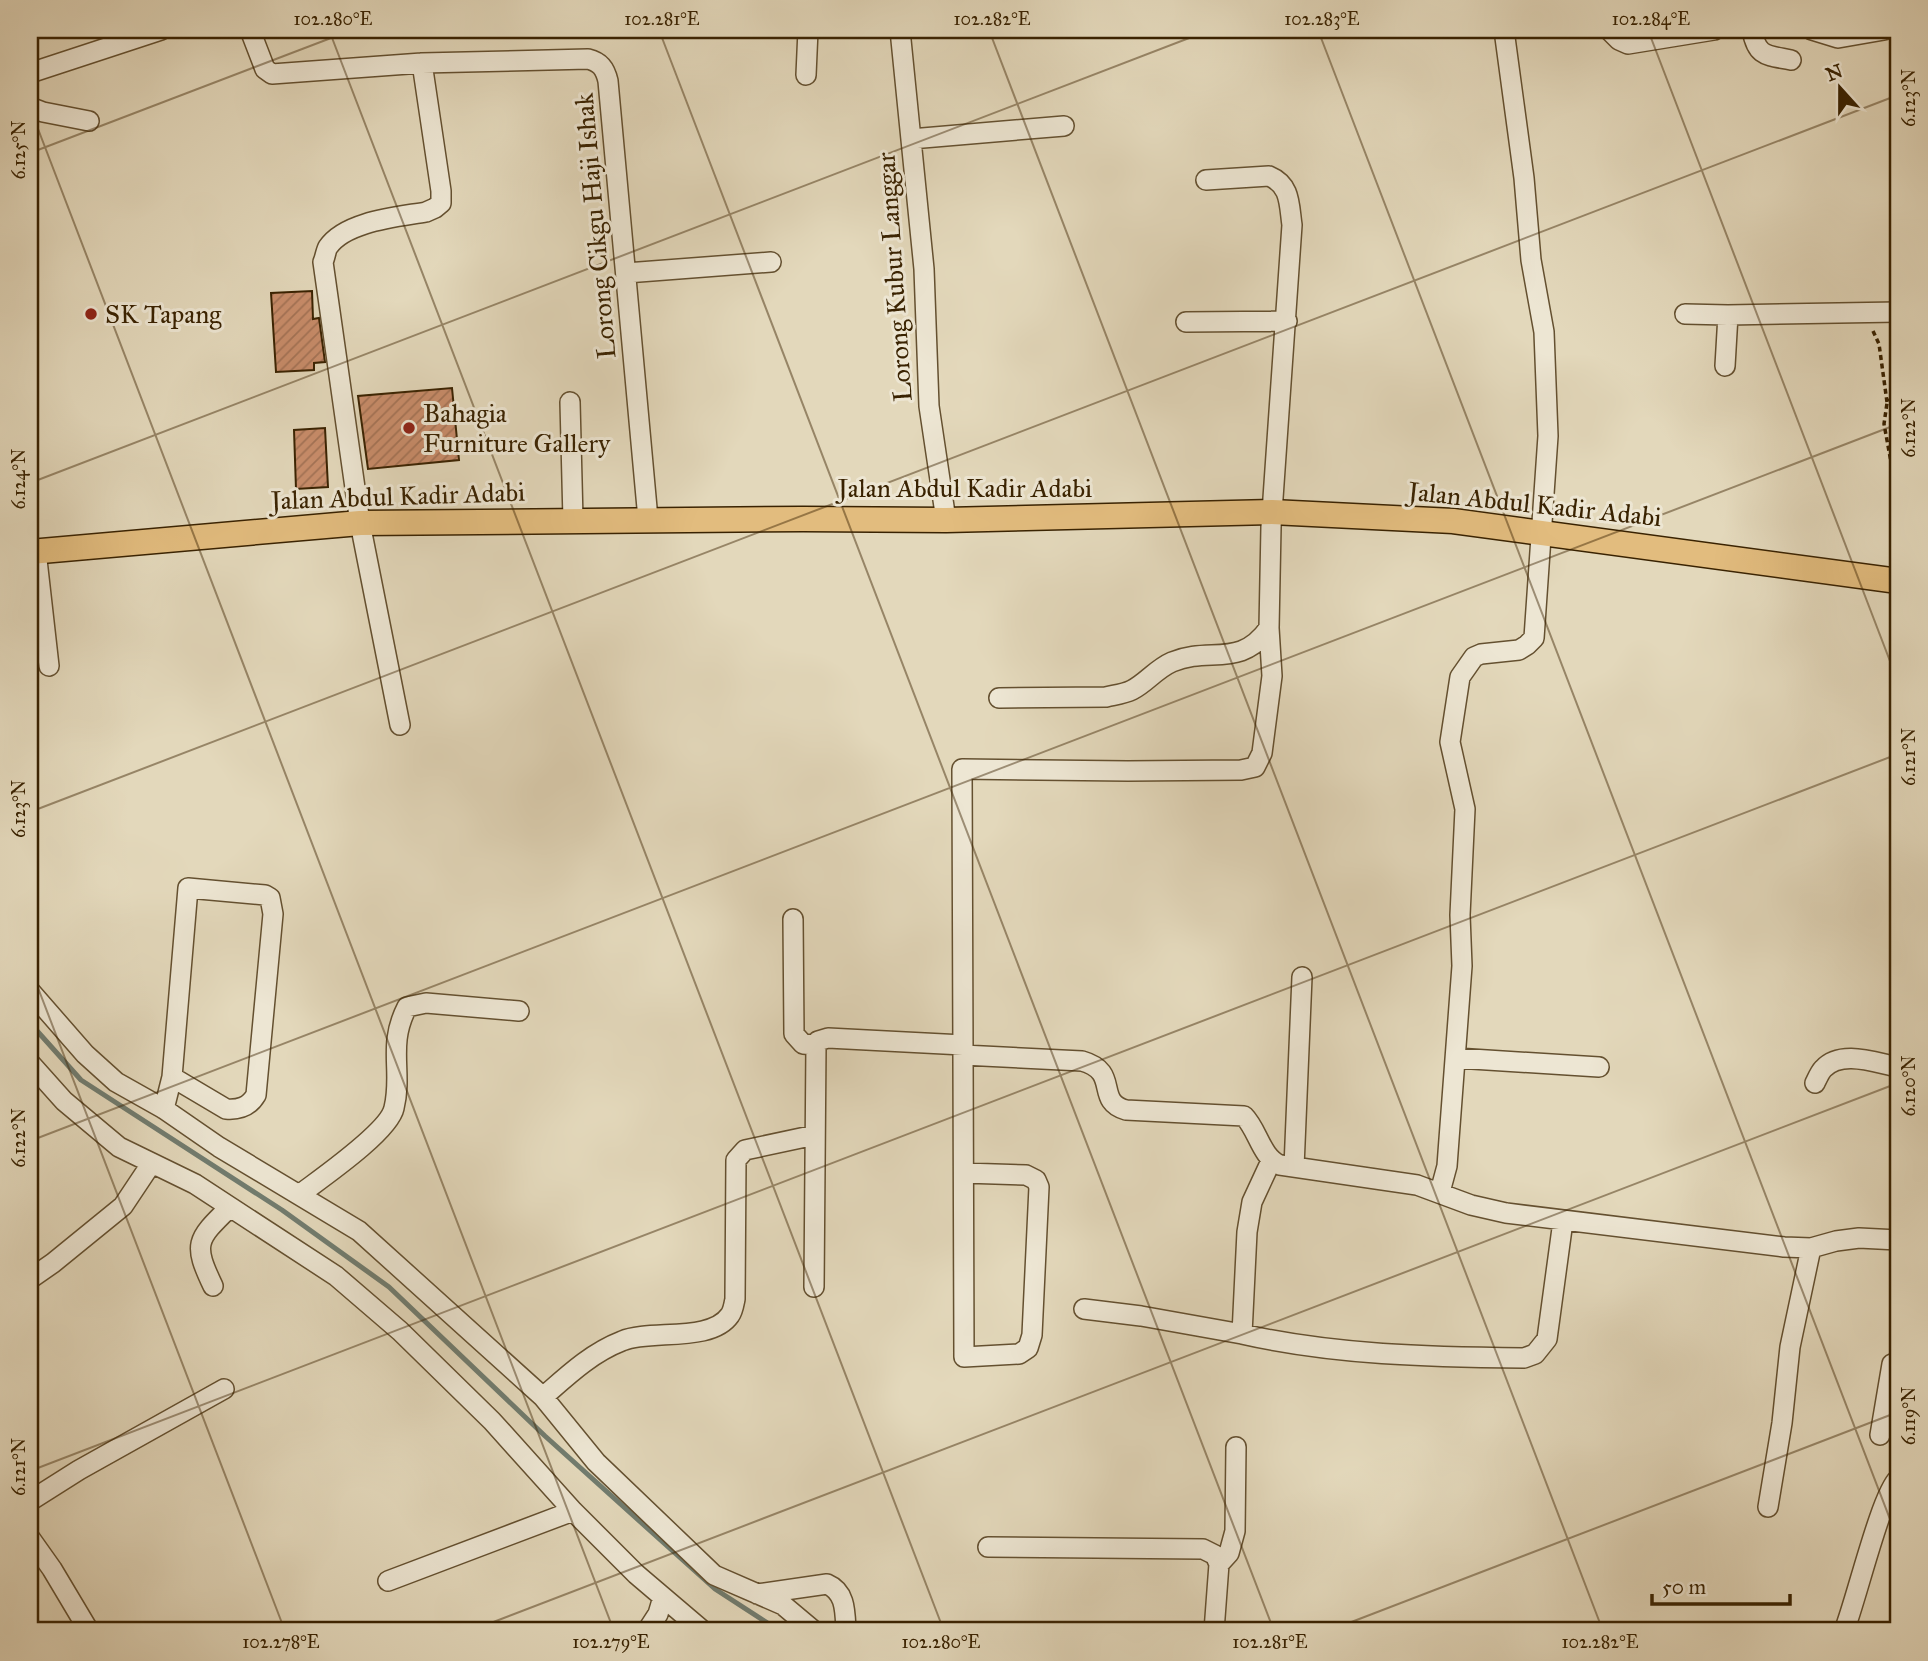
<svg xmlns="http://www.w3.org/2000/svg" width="1928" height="1661" font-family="'IM FELL Great Primer',serif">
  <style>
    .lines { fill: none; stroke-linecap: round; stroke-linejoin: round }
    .stream { stroke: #717c6f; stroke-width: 5 }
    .building { fill: url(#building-hatch); stroke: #392201; stroke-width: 2 }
    .minor-casing { stroke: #645030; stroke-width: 22 }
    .major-casing { stroke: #392201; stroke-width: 27 }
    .path { stroke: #392201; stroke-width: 3.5; stroke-dasharray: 5 3.5; stroke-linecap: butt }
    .minor { stroke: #ede6d3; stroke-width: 19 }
    .major { stroke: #e2bc7e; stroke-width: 24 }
    .ticks { fill: none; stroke: #392201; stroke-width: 2; stroke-opacity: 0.45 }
    .poi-dot { fill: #8f2418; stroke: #ede6d3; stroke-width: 2.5 }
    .labels { text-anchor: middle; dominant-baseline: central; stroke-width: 6; stroke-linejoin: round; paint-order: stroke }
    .street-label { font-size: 26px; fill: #392201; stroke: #ede6d3 }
    .poi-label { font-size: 26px; fill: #392201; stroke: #ede6d3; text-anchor: start }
    .neatline { fill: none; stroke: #392201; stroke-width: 2.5 }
    .ticks-label { font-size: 18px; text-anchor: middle; fill: #392201 }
  </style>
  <defs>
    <pattern id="building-hatch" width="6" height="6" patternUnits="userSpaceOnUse" patternTransform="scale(1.75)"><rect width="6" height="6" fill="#c98d6b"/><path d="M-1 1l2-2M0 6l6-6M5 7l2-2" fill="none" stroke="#a47356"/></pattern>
  </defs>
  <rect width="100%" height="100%" fill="#e3d8bb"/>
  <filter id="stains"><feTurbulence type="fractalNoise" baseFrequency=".00286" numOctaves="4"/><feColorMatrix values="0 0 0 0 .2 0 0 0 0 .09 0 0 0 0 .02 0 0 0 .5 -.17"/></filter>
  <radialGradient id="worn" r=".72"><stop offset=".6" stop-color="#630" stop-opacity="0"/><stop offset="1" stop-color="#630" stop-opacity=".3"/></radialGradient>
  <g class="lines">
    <path class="stream" d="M 30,1023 L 81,1080 L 282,1210 L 389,1287 L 545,1436 L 715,1589 L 780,1631"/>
  </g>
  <path class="building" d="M 312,291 L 313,319 L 319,318 L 325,362 L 314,363 L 314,370 L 276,372 L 271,293 Z
    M 452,388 L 459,460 L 368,469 L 358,396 Z
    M 325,428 L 328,487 L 296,489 L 294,430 Z"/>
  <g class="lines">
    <g class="minor-casing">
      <path id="minor" d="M 250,30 L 265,69 L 272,74 L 422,63
        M 900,30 L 924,269 L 929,406 L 946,520
        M 1609,30 L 1619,40 L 1628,44 L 1714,30
        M 1752,30 C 1757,57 1766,55 1791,60
        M 1812,30 L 1838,38 L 1884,30
        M 30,73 L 161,30
        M 806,75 L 808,30
        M 30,107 L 43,112 L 89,121
        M 911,139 L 1064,126
        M 1206,180 L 1269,176 C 1291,185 1289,205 1292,225 L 1271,527 L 1269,628 L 1272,676 L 1262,753 L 1255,767 L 1241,770 L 1128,771 L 962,769 L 963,1055 L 1082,1061 C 1121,1072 1094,1101 1126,1110 L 1244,1116 C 1258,1130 1261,1157 1280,1165 L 1417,1185 L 1471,1205 L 1506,1213 L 1784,1247 L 1811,1248 L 1836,1241 L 1859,1238 L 1898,1240
        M 626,273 L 771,262
        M 1685,314 L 1728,315
        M 1186,322 L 1287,321
        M 1725,366 L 1728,315 L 1898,312
        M 570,402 L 573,520
        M 36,551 L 49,666
        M 999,698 L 1106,697 C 1114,695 1124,694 1132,690 C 1146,683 1156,669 1172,662 C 1210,646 1240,669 1269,628
        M 400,725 L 360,523 L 323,262 C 325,258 326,250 328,247 C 346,221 398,217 426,212 L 435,208 L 441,203 L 441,191 L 422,63 L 588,59 C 600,62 605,68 608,81 L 648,519
        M 793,919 L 794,1034 L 803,1044 L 816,1045
        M 30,991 L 85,1054 L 116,1082 L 164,1109 L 219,1147 L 359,1231 L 543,1397 L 596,1462 L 714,1575 L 783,1605 L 814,1631
        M 963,1055 L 964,1357 L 1019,1354 L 1028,1348 L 1032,1335 L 1039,1187 L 1036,1180 L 1026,1175 L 964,1173
        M 1456,1058 L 1599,1067
        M 30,1063 L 64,1101 L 119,1147 L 195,1184 L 336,1276 L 400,1331 L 492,1421 L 573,1511 L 636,1574 L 703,1631
        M 1815,1083 C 1817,1079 1820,1072 1823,1069 C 1841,1049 1876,1063 1898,1067
        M 164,1109 L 172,1077 L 188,888 L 265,895 L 270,898 L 273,914 L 256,1095 C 249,1107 239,1110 226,1109 L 172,1077
        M 1271,1161 L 1252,1202 L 1247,1232 L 1242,1334 C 1334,1355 1430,1357 1524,1358 L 1535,1354 L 1547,1339 L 1563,1221
        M 1294,1167 L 1302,977
        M 1440,1192 L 1447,1166 L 1462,966 L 1460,915 L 1465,809 L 1450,742 L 1460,677 L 1474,657 L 1481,654 L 1519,650 L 1527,645 L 1534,638 L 1548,436 L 1544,332 L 1531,260 L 1524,178 L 1504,30
        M 299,1195 C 320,1179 389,1132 394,1108 C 403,1071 387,1046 407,1007 L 426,1003 L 519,1011
        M 30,1279 L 53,1263 L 123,1206 L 151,1164
        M 213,1286 C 193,1244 196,1240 229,1208
        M 814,1287 L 816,1045 L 818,1041 L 828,1038 L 963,1045
        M 1084,1309 L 1141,1316 L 1242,1334
        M 543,1397 C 567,1376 591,1353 622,1341 C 650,1329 711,1343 730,1315 C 733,1311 734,1304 735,1299 L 736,1160 L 745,1150 L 815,1135
        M 1880,1435 L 1892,1364
        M 30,1501 L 79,1470 L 224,1389
        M 1768,1507 L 1782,1423 L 1790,1347 L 1811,1248
        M 30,1538 L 52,1569 L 89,1631
        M 988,1547 L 1203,1549 L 1215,1555 L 1219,1564 L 1214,1631
        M 1219,1564 L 1229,1553 L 1235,1531 L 1236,1447
        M 388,1581 L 573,1511
        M 757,1594 L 827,1584 C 846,1592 845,1612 846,1631
        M 647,1631 L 658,1614 L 663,1597
        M 1844,1631 C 1856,1601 1881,1495 1898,1479"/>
    </g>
    <g class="major-casing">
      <path id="major" d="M 30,552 L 360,523 L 803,519 L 946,520 L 1272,512 L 1453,521 L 1898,581"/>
    </g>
    <path class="path" d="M 1873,331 L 1879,344 L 1887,402
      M 1898,391 L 1887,403 L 1884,424 L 1898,500
      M 1894,560 L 1898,527"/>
    <use href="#minor" class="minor"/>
    <use href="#major" class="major"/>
  </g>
  <path class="ticks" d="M 329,30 L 944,1631M 659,30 L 1274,1631M 989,30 L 1603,1631M 1318,30 L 1898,1540M 1648,30 L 1898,682M 30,108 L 614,1631M 30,153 L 352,30M 30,483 L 1210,30M 30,812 L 1898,95M 30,967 L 285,1631M 30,1141 L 1898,424M 30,1471 L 1898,754M 470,1631 L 1898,1083M 1328,1631 L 1898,1412"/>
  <g class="poi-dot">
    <circle cx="91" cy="314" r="7"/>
    <circle cx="409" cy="428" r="7"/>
  </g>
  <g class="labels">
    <g class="street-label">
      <text transform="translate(595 226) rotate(-95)">Lorong Cikgu Haji Ishak</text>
      <text transform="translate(894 277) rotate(-94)">Lorong Kubur Langgar</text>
      <text x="965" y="488">Jalan Abdul Kadir Adabi</text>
      <text transform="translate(398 496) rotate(-2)">Jalan Abdul Kadir Adabi</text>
      <text transform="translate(1535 504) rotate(6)">Jalan Abdul Kadir Adabi</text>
    </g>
    <g class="poi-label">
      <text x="105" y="314">SK Tapang</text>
      <text x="423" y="413">Bahagia<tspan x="423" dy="30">Furniture Gallery</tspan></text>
    </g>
  </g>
  <rect width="1928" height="1661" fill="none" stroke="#e3d8bb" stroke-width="77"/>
  <g transform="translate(1840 88) rotate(339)" stroke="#ede6d3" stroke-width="5" paint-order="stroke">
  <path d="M0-5L12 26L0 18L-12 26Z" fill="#392201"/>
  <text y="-10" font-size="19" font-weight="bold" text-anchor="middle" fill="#392201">N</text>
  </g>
  <path d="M1652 1594v10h138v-10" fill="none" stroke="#392201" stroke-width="3.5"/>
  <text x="1662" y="1594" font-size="21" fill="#392201" stroke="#ede6d3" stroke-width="5" paint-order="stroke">50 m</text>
  <rect x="38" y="38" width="1852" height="1584" class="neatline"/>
  <g class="ticks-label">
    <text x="333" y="25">102.280°E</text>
    <text x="662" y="25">102.281°E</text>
    <text x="992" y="25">102.282°E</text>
    <text x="1322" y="25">102.283°E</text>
    <text x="1651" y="25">102.284°E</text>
    <text transform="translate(1909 98) rotate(-90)" y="6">6.123°N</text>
    <text transform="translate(19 150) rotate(-90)" y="6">6.125°N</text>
    <text transform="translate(1909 428) rotate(-90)" y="6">6.122°N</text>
    <text transform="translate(19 479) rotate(-90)" y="6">6.124°N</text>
    <text transform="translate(1909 757) rotate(-90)" y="6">6.121°N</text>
    <text transform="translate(19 809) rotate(-90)" y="6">6.123°N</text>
    <text transform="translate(1909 1086) rotate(-90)" y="6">6.120°N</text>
    <text transform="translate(19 1138) rotate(-90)" y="6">6.122°N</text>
    <text transform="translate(1909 1416) rotate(-90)" y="6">6.119°N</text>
    <text transform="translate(19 1467) rotate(-90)" y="6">6.121°N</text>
    <text x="281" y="1648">102.278°E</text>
    <text x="611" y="1648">102.279°E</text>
    <text x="941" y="1648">102.280°E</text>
    <text x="1270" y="1648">102.281°E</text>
    <text x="1600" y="1648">102.282°E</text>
  </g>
  <rect width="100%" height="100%" filter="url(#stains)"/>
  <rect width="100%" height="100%" fill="url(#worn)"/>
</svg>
